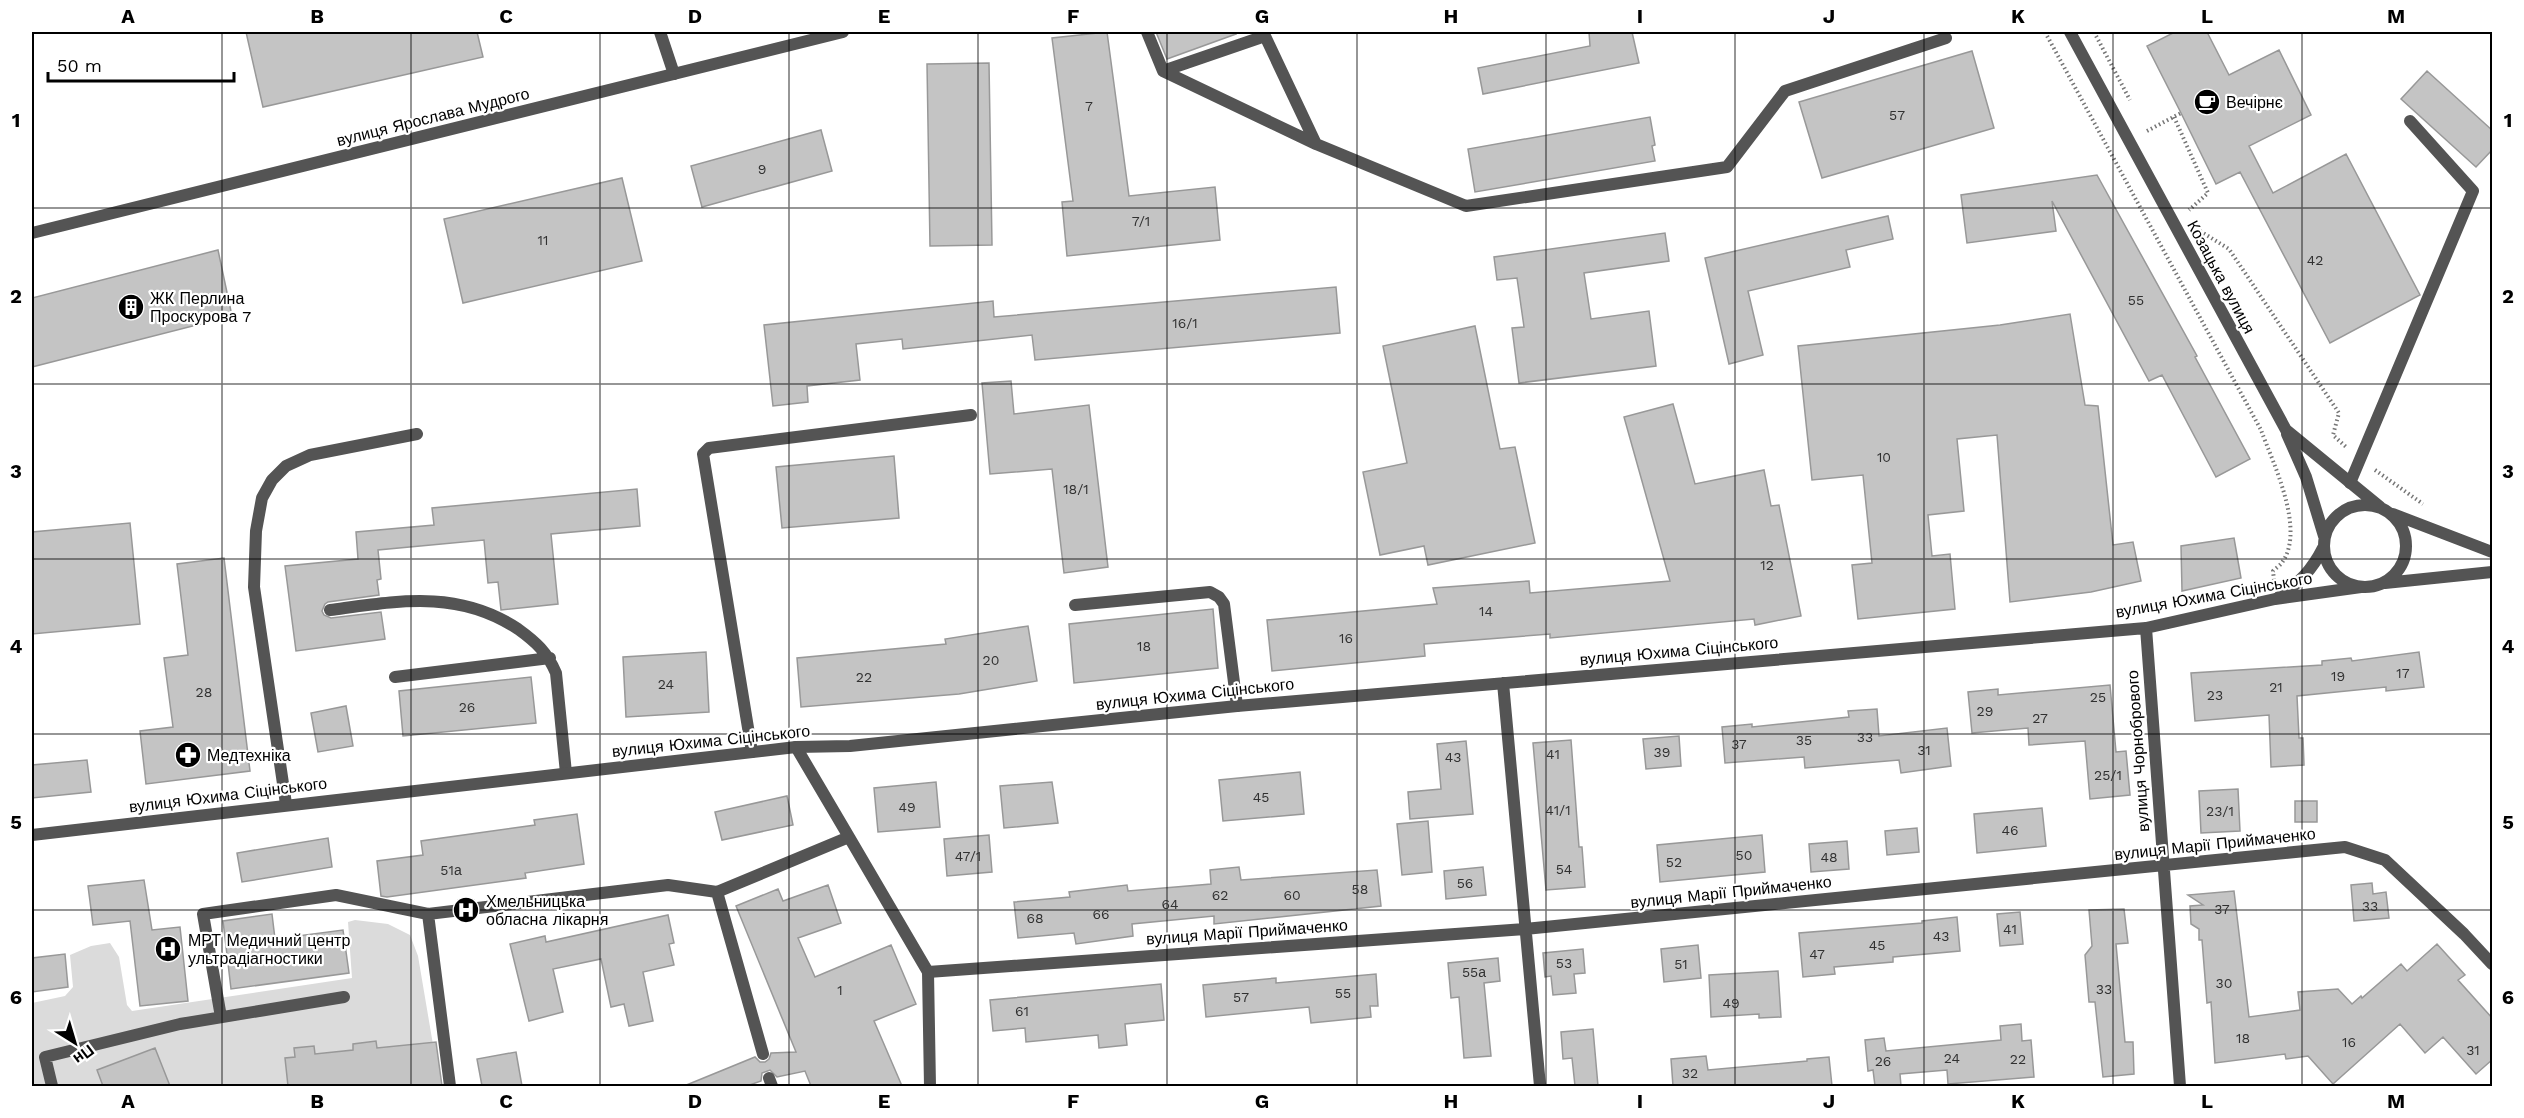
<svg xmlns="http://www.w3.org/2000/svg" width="2524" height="1118" font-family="'Work Sans',sans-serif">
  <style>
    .green { fill: #dbdbdb }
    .building { fill: #c4c4c4; stroke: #989898; stroke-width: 1.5 }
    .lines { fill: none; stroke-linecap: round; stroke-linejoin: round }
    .path { stroke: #767676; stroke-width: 4; stroke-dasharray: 1.5 3; stroke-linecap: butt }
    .service { stroke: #545454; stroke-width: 12 }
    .minor { stroke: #545454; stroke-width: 12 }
    .grid { fill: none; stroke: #000; stroke-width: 1.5; stroke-opacity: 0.55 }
    .labels { text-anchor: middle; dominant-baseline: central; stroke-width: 4.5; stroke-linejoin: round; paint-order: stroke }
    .number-label { font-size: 14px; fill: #313131 }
    .poi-label { font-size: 16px; fill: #000; stroke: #fff; text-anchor: start }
    .street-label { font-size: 16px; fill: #000; stroke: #fff }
    .neatline { fill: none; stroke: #000; stroke-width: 2 }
    .grid-label { font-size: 20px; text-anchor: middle; font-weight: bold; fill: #000 }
  </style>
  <rect width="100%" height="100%" fill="#fff"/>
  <path class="green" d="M 355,920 L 388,924 L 410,935 L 418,956 L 440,1086 L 32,1086 L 32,1003 L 65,996 L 73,987 L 70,955 L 91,946 L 110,943 L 119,957 L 127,1005 L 132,1011 L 352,978 L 348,922 Z"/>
  <path class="building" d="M 246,32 L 477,32 L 483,57 L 263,107 Z
    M 1107,32 L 1129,196 L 1215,187 L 1220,240 L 1067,256 L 1062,202 L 1073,201 L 1052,38 Z
    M 1156,32 L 1235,32 L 1236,34 L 1167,59 Z
    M 1589,32 L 1632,32 L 1639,63 L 1483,94 L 1478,68 L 1590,46 Z
    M 2175,32 L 2207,32 L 2229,75 L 2279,50 L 2311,115 L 2249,146 L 2273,193 L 2346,154 L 2420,295 L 2330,343 L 2240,172 L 2216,184 L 2181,113 L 2147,46 Z
    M 1972,51 L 1994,128 L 1822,178 L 1799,102 Z
    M 989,63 L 992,245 L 930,246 L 927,64 Z
    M 2427,71 L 2493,131 L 2493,149 L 2476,167 L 2401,99 Z
    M 1650,117 L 1655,145 L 1652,146 L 1655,161 L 1475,192 L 1468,149 Z
    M 821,130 L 832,171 L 702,207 L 691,166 Z
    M 2097,175 L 2197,356 L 2195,357 L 2250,459 L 2216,477 L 2162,375 L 2149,381 L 2052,201 L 2056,231 L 1967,243 L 1961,195 Z
    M 622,178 L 642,261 L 463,303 L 444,219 Z
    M 1888,216 L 1893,239 L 1846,250 L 1850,267 L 1748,291 L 1763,355 L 1729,364 L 1705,258 Z
    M 1665,233 L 1669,261 L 1584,273 L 1591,319 L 1649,311 L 1656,366 L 1519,383 L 1512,328 L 1524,327 L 1517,278 L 1497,280 L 1494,257 Z
    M 218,250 L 232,316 L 32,367 L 32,298 Z
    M 1336,287 L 1340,333 L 1035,360 L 1032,335 L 903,349 L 902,339 L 856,344 L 860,380 L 807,386 L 808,402 L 773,406 L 764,325 L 993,301 L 994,317 Z
    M 2070,314 L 2085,405 L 2098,406 L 2113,545 L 2133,542 L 2141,581 L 2091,592 L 2010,602 L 1997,435 L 1957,439 L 1964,511 L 1928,515 L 1932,556 L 1950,554 L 1955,609 L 1858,619 L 1852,565 L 1872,563 L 1863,475 L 1812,480 L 1798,346 L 2000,325 Z
    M 1475,326 L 1500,449 L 1515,447 L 1535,543 L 1428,565 L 1424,546 L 1380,555 L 1363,472 L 1407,463 L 1383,346 Z
    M 1011,381 L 1014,414 L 1089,405 L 1108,567 L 1064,573 L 1052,469 L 990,474 L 982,383 Z
    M 1673,404 L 1695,484 L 1764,470 L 1771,506 L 1779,505 L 1801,616 L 1755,625 L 1754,619 L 1550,638 L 1550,634 L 1424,644 L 1425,656 L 1272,671 L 1267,620 L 1437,604 L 1433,588 L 1529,581 L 1530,593 L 1670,581 L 1624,417 Z
    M 894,456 L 899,518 L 782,528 L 776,467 Z
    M 637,489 L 640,526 L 551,534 L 558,604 L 501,610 L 498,582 L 488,583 L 484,540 L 378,550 L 381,579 L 377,580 L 379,595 L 328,602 L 325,604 L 322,611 L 324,615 L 331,618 L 381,612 L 385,639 L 296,651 L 285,566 L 358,559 L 356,532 L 434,525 L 432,508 Z
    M 130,523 L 140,624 L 32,634 L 32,532 Z
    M 2234,538 L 2241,578 L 2182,591 L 2181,546 Z
    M 224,558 L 250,771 L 146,784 L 140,731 L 173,727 L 164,658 L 188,655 L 177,564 Z
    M 1213,609 L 1218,668 L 1074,683 L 1069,624 Z
    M 1028,626 L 1037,681 L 959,694 L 801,707 L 797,658 L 946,644 L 945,639 Z
    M 706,652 L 709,712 L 626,717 L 623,657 Z
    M 2419,652 L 2424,687 L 2386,691 L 2386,687 L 2297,696 L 2299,738 L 2303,738 L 2304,765 L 2271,767 L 2269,715 L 2195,721 L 2191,673 L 2322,665 L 2322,661 L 2351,658 L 2352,661 Z
    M 531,677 L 536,723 L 403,736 L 399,691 Z
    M 2110,685 L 2116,752 L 2126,751 L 2130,795 L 2090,799 L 2085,741 L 2029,745 L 2028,728 L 1972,733 L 1968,692 L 1998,689 L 1998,695 Z
    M 346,706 L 353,746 L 318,752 L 311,713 Z
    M 1877,709 L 1879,736 L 1947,728 L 1951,766 L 1901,773 L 1899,760 L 1805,768 L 1804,757 L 1725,763 L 1722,727 L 1752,724 L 1752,727 L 1849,717 L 1848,711 Z
    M 1679,736 L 1681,766 L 1646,769 L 1643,739 Z
    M 1571,740 L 1579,847 L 1582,847 L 1585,887 L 1546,890 L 1533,743 Z
    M 1466,741 L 1473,814 L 1410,819 L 1408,792 L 1441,789 L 1437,744 Z
    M 87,760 L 91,792 L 32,798 L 32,765 Z
    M 1300,772 L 1304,814 L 1223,821 L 1219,780 Z
    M 936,782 L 940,827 L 878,832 L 874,788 Z
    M 1052,782 L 1058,823 L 1004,828 L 1000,786 Z
    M 2238,789 L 2240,831 L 2201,833 L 2199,791 Z
    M 787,796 L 793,825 L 722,840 L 715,812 Z
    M 2295,801 L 2317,801 L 2317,822 L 2295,822 Z
    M 2042,808 L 2046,846 L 1977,853 L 1974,814 Z
    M 577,814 L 584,864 L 525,873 L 526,878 L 387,897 L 381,896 L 377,861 L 423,855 L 421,841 L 535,825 L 534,820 Z
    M 1428,821 L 1432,872 L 1402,875 L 1397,824 Z
    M 1917,828 L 1919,852 L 1887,855 L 1885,831 Z
    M 989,835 L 992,872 L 947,876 L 944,839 Z
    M 1762,835 L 1765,872 L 1660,882 L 1657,845 Z
    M 328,838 L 332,867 L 242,882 L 237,853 Z
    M 1847,841 L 1849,869 L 1811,872 L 1809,844 Z
    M 1239,867 L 1241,880 L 1377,870 L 1381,906 L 1214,924 L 1214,916 L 1132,924 L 1133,936 L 1076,944 L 1074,933 L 1018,938 L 1014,902 L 1070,897 L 1069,892 L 1127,885 L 1128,891 L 1211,884 L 1210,870 Z
    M 1483,867 L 1486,895 L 1446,899 L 1444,871 Z
    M 144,880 L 152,930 L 180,927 L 188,1001 L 140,1006 L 130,921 L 93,925 L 88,886 Z
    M 2372,883 L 2373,894 L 2386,892 L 2389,918 L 2354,921 L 2351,885 Z
    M 828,885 L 841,923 L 798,938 L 815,977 L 891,945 L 916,1004 L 874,1021 L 902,1086 L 811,1086 L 805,1071 L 777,1077 L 770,1070 L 762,1073 L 761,1081 L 747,1086 L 684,1086 L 755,1057 L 760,1062 L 765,1062 L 769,1059 L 771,1053 L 796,1052 L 736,906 L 778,889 L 783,901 Z
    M 2234,891 L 2249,1017 L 2300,1010 L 2298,992 L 2338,989 L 2352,1004 L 2361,996 L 2362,998 L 2401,964 L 2407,971 L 2437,944 L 2465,975 L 2458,980 L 2493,1019 L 2493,1059 L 2476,1074 L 2443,1037 L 2425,1053 L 2400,1024 L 2333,1084 L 2308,1056 L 2286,1059 L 2285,1054 L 2215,1063 L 2211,1002 L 2207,1003 L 2202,940 L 2199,940 L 2199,929 L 2191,924 L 2190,906 L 2203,905 L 2188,895 Z
    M 2124,909 L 2128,943 L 2116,944 L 2125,1042 L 2133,1042 L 2134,1074 L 2103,1077 L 2095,1002 L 2089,1002 L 2085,955 L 2092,946 L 2089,910 Z
    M 2020,912 L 2023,944 L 2000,946 L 1997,914 Z
    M 272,914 L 275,939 L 343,930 L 349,973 L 231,989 L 223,921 Z
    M 668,915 L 674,943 L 669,944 L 674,965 L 643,972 L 653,1021 L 629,1026 L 624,1004 L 611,1007 L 601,959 L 553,969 L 563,1012 L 529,1021 L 510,944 L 545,936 L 546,942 Z
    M 1957,917 L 1960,951 L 1893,957 L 1893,962 L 1834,967 L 1835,974 L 1803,977 L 1799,933 L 1922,923 L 1922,921 Z
    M 1698,945 L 1701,978 L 1664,982 L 1661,949 Z
    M 1583,949 L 1585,973 L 1574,974 L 1576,993 L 1553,995 L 1551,976 L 1545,977 L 1543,953 Z
    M 65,954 L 68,987 L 32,992 L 32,958 Z
    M 1498,958 L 1500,981 L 1484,983 L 1491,1056 L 1464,1058 L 1459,997 L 1451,998 L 1448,963 Z
    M 1778,971 L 1781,1017 L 1759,1018 L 1759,1014 L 1711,1017 L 1709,975 Z
    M 1376,974 L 1378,1006 L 1370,1006 L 1371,1017 L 1311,1023 L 1309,1007 L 1206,1017 L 1203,985 L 1276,978 L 1276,983 Z
    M 1161,984 L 1164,1020 L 1125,1024 L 1127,1045 L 1099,1048 L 1098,1035 L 1026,1042 L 1025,1028 L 993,1031 L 990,1000 Z
    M 2021,1024 L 2022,1041 L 2031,1040 L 2034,1077 L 1948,1084 L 1947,1070 L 1900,1074 L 1901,1086 L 1875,1086 L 1873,1070 L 1868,1071 L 1865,1040 L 1884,1038 L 1886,1051 L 2001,1040 L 2000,1026 Z
    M 1593,1029 L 1598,1086 L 1575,1086 L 1572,1058 L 1563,1059 L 1561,1032 Z
    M 376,1041 L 377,1048 L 436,1042 L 442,1086 L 288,1086 L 285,1058 L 295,1057 L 294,1048 L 314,1046 L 315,1054 L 353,1050 L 353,1044 Z
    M 155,1048 L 170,1086 L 103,1086 L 97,1070 Z
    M 516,1052 L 522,1086 L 482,1086 L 477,1059 Z
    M 1706,1056 L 1708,1070 L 1807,1061 L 1807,1059 L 1829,1057 L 1832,1086 L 1673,1086 L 1671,1059 Z"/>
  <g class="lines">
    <path class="path" d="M 2045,32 L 2261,430 C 2273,463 2305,528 2283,561 C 2281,565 2276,568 2273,571 L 2274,580
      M 2094,32 L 2130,100
      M 2174,117 L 2208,193 L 2189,210
      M 2147,131 L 2181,113
      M 2200,231 L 2229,249 L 2339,413 L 2333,435 L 2346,447
      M 2375,470 L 2423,504"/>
    <path class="service" d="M 660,32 L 674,74
      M 1147,32 L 1163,71 L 1316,144 L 1466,206 L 1727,167 L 1785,91 L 1946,38
      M 1163,71 L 1265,36 L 1316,144
      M 2350,483 L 2473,191 L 2410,121
      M 1075,605 L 1210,592 L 1219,597 L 1224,604 L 1237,706
      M 330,610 C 398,601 458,589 518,629 C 536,642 547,652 556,673 L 566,773
      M 395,677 L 550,658
      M 752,752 L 703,454 L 709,448 L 971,415
      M 286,804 L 254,587 L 256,531 L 262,498 L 272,480 L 286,466 L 310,455 L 417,434
      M 849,837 L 928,972 L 930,1086
      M 717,892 L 763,1054
      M 428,914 L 450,1086
      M 221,1017 L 203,914 L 336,895 L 428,914 L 668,885 L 717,892 L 849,837 L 796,747
      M 769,1078 L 772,1086
      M 52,1086 L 45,1057 L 180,1024 L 344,997"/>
    <path class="minor" d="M 2070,32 L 2286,430 L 2380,507
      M 32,233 L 843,32
      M 2287,434 L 2306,477 L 2324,536
      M2324 546a41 41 0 1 1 82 0a41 41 0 1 1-82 0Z
      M 2393,514 L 2492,552
      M 2385,583 L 2492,572
      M 2279,597 C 2299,583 2312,570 2323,548
      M 2146,628 L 2180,1086
      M 1503,683 L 1540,1086
      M 32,835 L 796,747 L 850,746 L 1237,706 L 2146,628 L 2275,599 L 2361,587
      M 928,972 L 1525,929 L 2345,847 L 2385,860 L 2464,934 L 2492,964"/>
  </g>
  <path class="grid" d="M 222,32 L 222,1086M 411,32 L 411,1086M 600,32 L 600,1086M 789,32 L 789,1086M 978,32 L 978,1086M 1167,32 L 1167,1086M 1357,32 L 1357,1086M 1546,32 L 1546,1086M 1735,32 L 1735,1086M 1924,32 L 1924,1086M 2113,32 L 2113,1086M 2302,32 L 2302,1086M 32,208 L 2492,208M 32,384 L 2492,384M 32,559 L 2492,559M 32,734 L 2492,734M 32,910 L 2492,910"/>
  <defs>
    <g id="cafe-disc" transform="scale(1.35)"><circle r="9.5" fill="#000" stroke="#fff"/><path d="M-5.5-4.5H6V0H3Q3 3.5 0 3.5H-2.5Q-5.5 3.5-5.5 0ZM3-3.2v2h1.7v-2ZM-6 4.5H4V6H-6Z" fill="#fff"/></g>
    <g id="building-disc" transform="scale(1.35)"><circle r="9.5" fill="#000" stroke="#fff"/><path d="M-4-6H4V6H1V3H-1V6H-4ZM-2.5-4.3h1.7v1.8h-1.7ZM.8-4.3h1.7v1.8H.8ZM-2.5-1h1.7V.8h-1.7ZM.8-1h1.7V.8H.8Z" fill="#fff"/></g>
    <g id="pharmacy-disc" transform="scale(1.35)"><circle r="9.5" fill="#000" stroke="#fff"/><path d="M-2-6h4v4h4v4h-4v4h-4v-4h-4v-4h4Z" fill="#fff"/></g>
    <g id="hospital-disc" transform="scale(1.35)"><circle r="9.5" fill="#000" stroke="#fff"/><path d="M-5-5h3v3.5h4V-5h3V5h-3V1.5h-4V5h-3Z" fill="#fff"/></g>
  </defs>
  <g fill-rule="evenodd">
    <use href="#cafe-disc" x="2207" y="102"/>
    <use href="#building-disc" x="131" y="307"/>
    <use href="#pharmacy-disc" x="188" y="755"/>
    <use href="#hospital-disc" x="466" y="910"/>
    <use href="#hospital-disc" x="168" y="949"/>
  </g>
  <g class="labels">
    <g class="number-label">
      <text x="1089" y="106">7</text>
      <text x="1897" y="115">57</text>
      <text x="762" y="169">9</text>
      <text x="1141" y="221">7/1</text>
      <text x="543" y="240">11</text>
      <text x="2315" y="260">42</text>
      <text x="2136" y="300">55</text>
      <text x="1185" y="323">16/1</text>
      <text x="1884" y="457">10</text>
      <text x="1076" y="489">18/1</text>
      <text x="1767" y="565">12</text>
      <text x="1486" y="611">14</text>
      <text x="1346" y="638">16</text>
      <text x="1144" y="646">18</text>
      <text x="991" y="660">20</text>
      <text x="2403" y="673">17</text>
      <text x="2338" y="676">19</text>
      <text x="864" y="677">22</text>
      <text x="666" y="684">24</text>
      <text x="2276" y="687">21</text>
      <text x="204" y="692">28</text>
      <text x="2215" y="695">23</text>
      <text x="2098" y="697">25</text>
      <text x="467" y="707">26</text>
      <text x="1985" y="711">29</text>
      <text x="2040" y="718">27</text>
      <text x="1865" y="737">33</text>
      <text x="1804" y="740">35</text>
      <text x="1739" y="744">37</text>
      <text x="1924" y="750">31</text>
      <text x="1662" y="752">39</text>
      <text x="1553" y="754">41</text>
      <text x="1453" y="757">43</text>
      <text x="2108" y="775">25/1</text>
      <text x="1261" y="797">45</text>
      <text x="907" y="807">49</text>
      <text x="1558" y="810">41/1</text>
      <text x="2220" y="811">23/1</text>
      <text x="2010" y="830">46</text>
      <text x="1744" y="855">50</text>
      <text x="968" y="856">47/1</text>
      <text x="1829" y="857">48</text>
      <text x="1674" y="862">52</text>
      <text x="1564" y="869">54</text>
      <text x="451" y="870">51а</text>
      <text x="1465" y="883">56</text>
      <text x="1360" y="889">58</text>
      <text x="1220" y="895">62</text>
      <text x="1292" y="895">60</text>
      <text x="1170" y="904">64</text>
      <text x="2370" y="906">33</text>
      <text x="2222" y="909">37</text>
      <text x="1101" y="914">66</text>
      <text x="1035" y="918">68</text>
      <text x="2010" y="929">41</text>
      <text x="1941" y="936">43</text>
      <text x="1877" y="945">45</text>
      <text x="1817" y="954">47</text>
      <text x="1564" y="963">53</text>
      <text x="1681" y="964">51</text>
      <text x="1474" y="972">55а</text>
      <text x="2224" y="983">30</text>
      <text x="2104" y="989">33</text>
      <text x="840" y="990">1</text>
      <text x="1343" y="993">55</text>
      <text x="1241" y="997">57</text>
      <text x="1731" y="1003">49</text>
      <text x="1022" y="1011">61</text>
      <text x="2243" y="1038">18</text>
      <text x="2349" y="1042">16</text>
      <text x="2473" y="1050">31</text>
      <text x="1952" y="1058">24</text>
      <text x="2018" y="1059">22</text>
      <text x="1883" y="1061">26</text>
      <text x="1690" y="1073">32</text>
    </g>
    <g class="poi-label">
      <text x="2226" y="102">Вечірнє</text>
      <text x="150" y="298">ЖК Перлина<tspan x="150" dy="18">Проскурова 7</tspan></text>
      <text x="207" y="755">Медтехніка</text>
      <text x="486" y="901">Хмельницька<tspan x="486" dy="18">обласна лікарня</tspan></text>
      <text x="188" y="940">МРТ Медичний центр<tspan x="188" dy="18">ультрадіагностики</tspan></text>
    </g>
    <g class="street-label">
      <text transform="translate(433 117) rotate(-14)">вулиця Ярослава Мудрого</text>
      <text transform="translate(2221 277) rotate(62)">Козацька вулиця</text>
      <text transform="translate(2214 595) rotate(-10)">вулиця Юхима Сіцінського</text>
      <text transform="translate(1679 651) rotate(-5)">вулиця Юхима Сіцінського</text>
      <text transform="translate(1195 694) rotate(-6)">вулиця Юхима Сіцінського</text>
      <text transform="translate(711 741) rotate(-6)">вулиця Юхима Сіцінського</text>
      <text transform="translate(2138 751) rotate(-94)">вулиця Чорнобрового</text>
      <text transform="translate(228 795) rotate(-7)">вулиця Юхима Сіцінського</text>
      <text transform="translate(2215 844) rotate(-6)">вулиця Марії Приймаченко</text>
      <text transform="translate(1731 892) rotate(-6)">вулиця Марії Приймаченко</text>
      <text transform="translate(1247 932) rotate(-4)">вулиця Марії Приймаченко</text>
    </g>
  </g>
  <rect width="2524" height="1118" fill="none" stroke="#ffffff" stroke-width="66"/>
  <g transform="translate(75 1043) rotate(143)" stroke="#ffffff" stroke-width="4.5" paint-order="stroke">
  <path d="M0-4.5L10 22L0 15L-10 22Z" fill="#000000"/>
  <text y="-9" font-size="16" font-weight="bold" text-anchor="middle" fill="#000000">Пн</text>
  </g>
  <path d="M48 72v9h186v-9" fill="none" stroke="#000000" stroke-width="3"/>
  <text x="57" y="72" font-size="18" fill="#000000" stroke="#ffffff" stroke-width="4.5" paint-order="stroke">50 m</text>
  <rect x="33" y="33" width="2458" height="1052" class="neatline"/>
  <g class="grid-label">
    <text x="128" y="23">A</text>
    <text x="317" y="23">B</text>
    <text x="506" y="23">C</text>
    <text x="695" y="23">D</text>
    <text x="884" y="23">E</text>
    <text x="1073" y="23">F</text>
    <text x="1262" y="23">G</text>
    <text x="1451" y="23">H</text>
    <text x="1640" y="23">I</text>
    <text x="1829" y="23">J</text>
    <text x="2018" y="23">K</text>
    <text x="2207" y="23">L</text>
    <text x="2396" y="23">M</text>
    <text x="16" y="127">1</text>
    <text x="2508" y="127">1</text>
    <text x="16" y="303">2</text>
    <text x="2508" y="303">2</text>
    <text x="16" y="478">3</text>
    <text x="2508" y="478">3</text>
    <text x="16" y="653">4</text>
    <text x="2508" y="653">4</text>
    <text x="16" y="829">5</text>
    <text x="2508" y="829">5</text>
    <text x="16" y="1004">6</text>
    <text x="2508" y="1004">6</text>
    <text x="128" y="1108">A</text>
    <text x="317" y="1108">B</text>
    <text x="506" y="1108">C</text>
    <text x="695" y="1108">D</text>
    <text x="884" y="1108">E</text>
    <text x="1073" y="1108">F</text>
    <text x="1262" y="1108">G</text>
    <text x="1451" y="1108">H</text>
    <text x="1640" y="1108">I</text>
    <text x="1829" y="1108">J</text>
    <text x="2018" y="1108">K</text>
    <text x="2207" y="1108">L</text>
    <text x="2396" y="1108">M</text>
  </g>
</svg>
